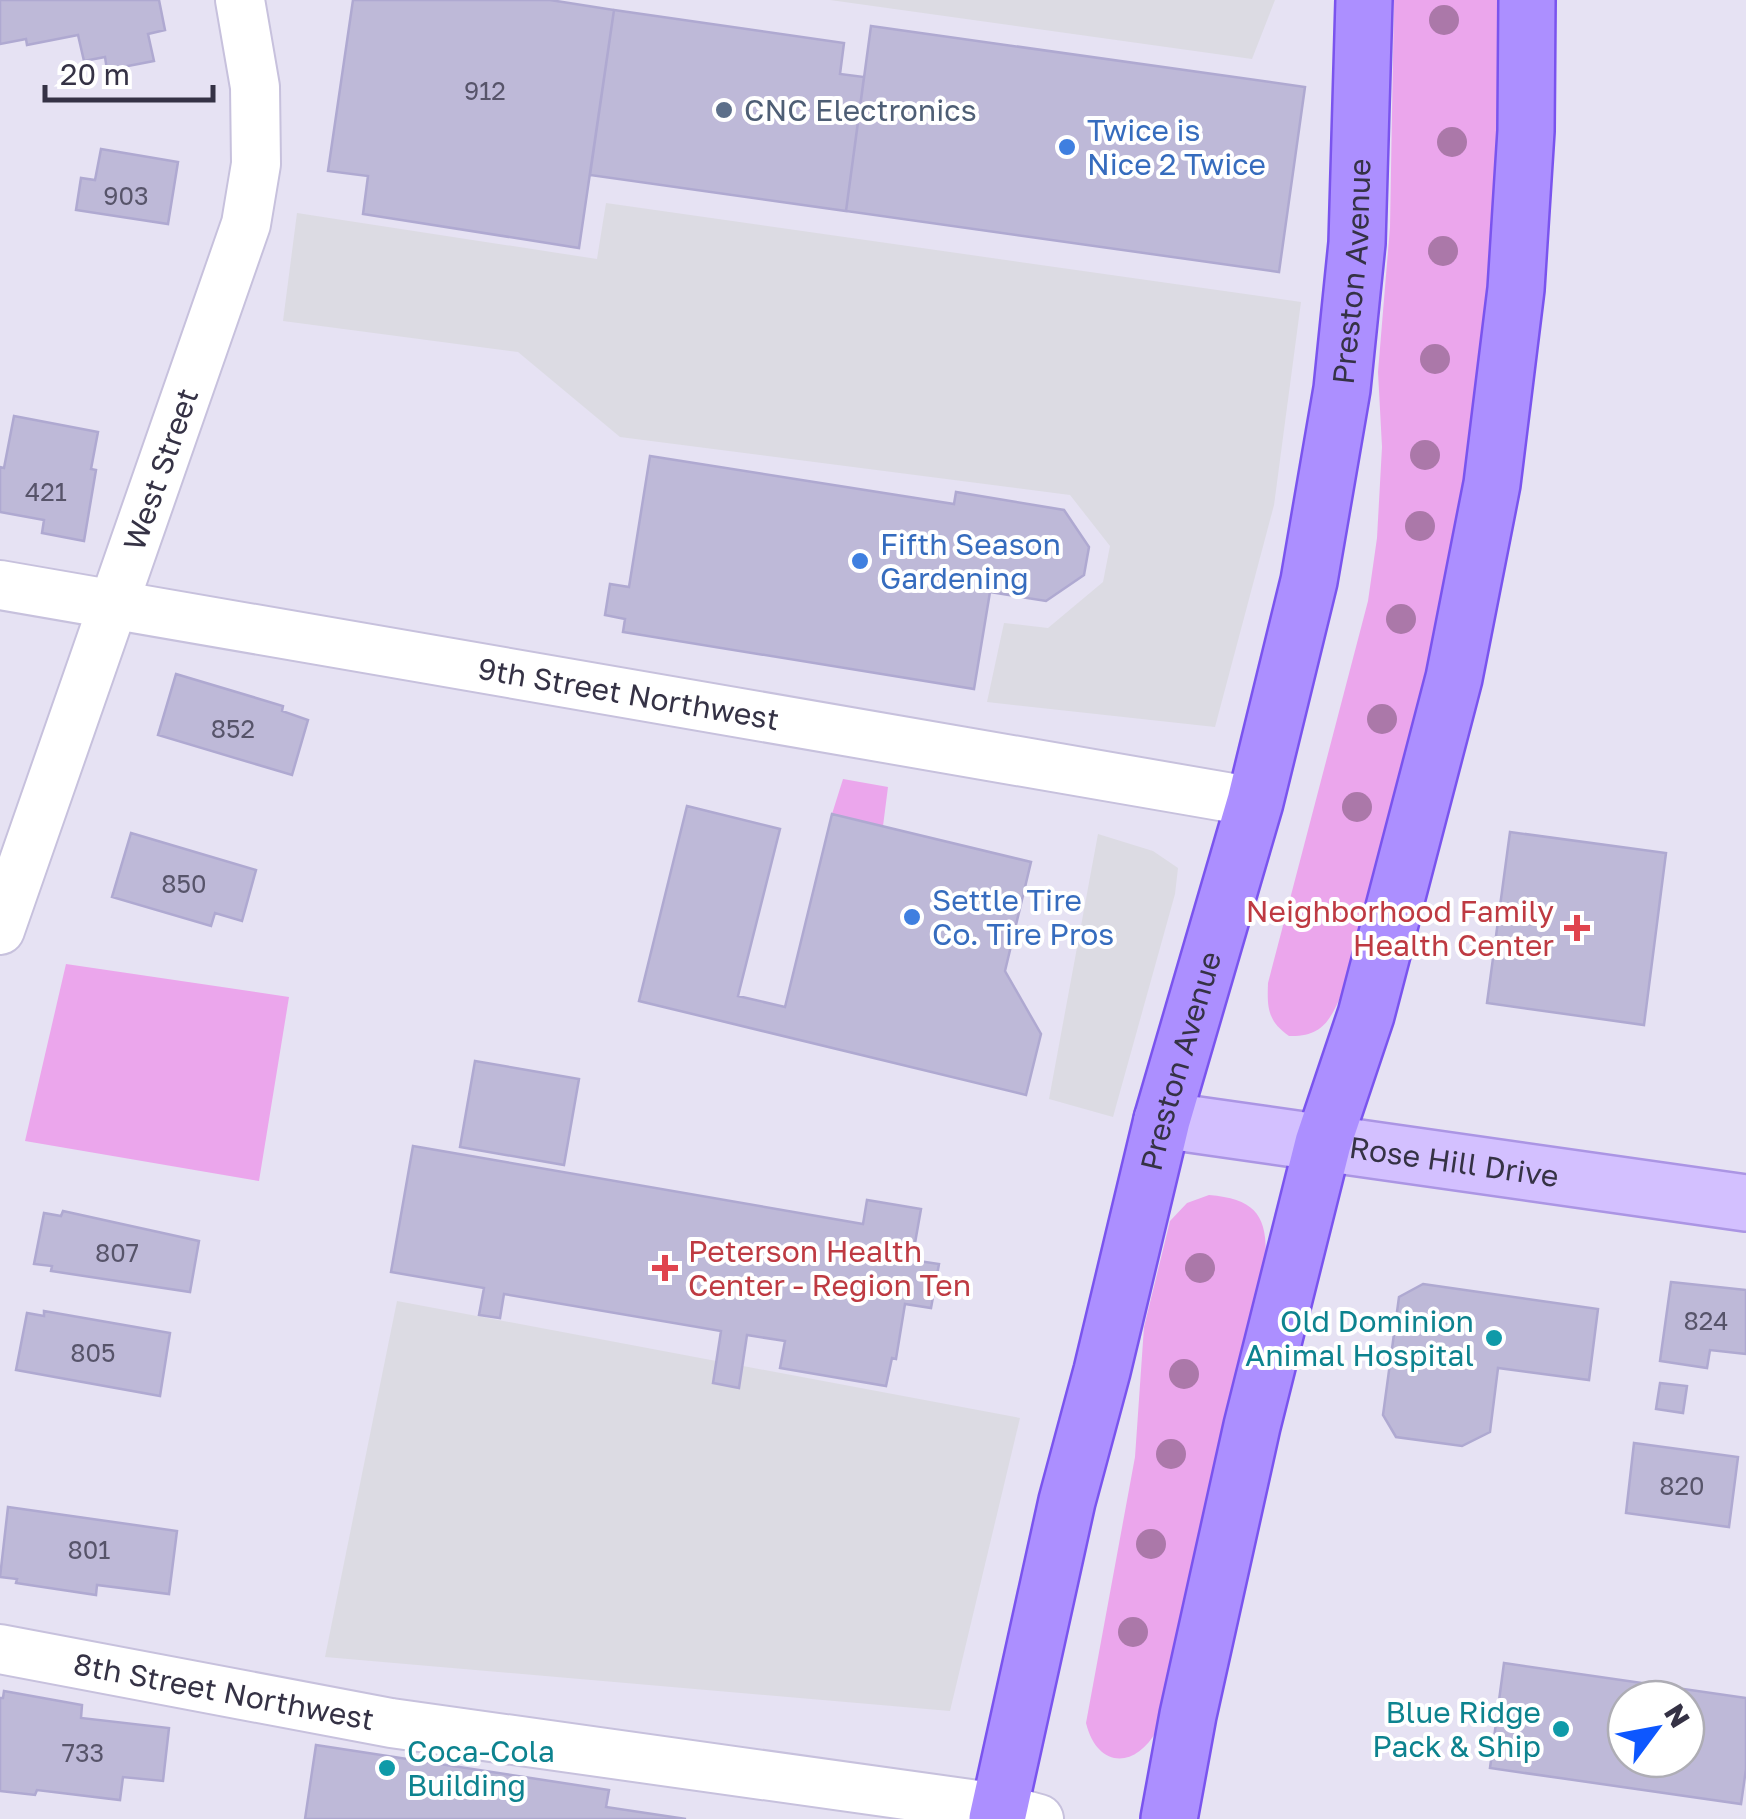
<svg xmlns="http://www.w3.org/2000/svg" width="1746" height="1819" font-family="'Golos Text',sans-serif">
  <style>
    .green { fill: #eba6ec }
    .parking { fill: #dcdbe3 }
    .building { fill: #beb9d8; stroke: #afa9d1; stroke-width: 2.5; fill-rule: evenodd }
    .lines { fill: none; stroke-linecap: round; stroke-linejoin: round }
    .street-casing { stroke: #c7c1dd; stroke-width: 52 }
    .secondary-casing { stroke: #ab95e4; stroke-width: 60 }
    .primary-casing { stroke: #7a54ee; stroke-width: 60 }
    .street { stroke: #fff; stroke-width: 48 }
    .secondary { stroke: #d3c0ff; stroke-width: 55 }
    .primary { stroke: #ac8fff; stroke-width: 55 }
    .tree { fill: #ab78a9 }
    .service-dot { fill: #5c6f8a; stroke: #fff; stroke-width: 4 }
    .shop-dot { fill: #3f7fe0; stroke: #fff; stroke-width: 4 }
    .health-dot { fill: #e0444e; stroke: #fff; stroke-width: 4 }
    .culture-dot { fill: #0f9aa8; stroke: #fff; stroke-width: 4 }
    .labels { text-anchor: middle; dominant-baseline: central; stroke-width: 8; stroke-linejoin: round; paint-order: stroke }
    .number-label { font-size: 25px; fill: #57546a }
    .service-label { font-size: 30px; fill: #4e5e75; stroke: #fff; text-anchor: start }
    .shop-label { font-size: 30px; fill: #366cbe; stroke: #fff; text-anchor: start }
    .street-label { font-size: 30px; fill: #353245; stroke: #fff }
    .health-label { font-size: 30px; fill: #be3a42; stroke: #fff; text-anchor: end }
    .culture-label { font-size: 30px; fill: #0d838f; stroke: #fff; text-anchor: end }
  </style>
  <rect width="100%" height="100%" fill="#e6e2f3"/>
  <path class="green" d="M 1394,0 L 1501,0 L 1498,192 L 1484,372 L 1459,539 L 1416,730 L 1342,993 C 1330,1021 1322,1037 1289,1036 C 1268,1021 1267,1009 1268,983 L 1368,601 L 1377,538 L 1382,447 L 1378,372 L 1390,227 Z
    M 843,779 L 888,787 L 883,826 L 832,814 Z
    M 66,964 L 289,997 L 259,1181 L 25,1141 Z
    M 1209,1195 C 1259,1199 1269,1219 1265,1267 L 1157,1730 C 1135,1770 1097,1768 1086,1723 L 1135,1457 L 1144,1327 L 1170,1221 L 1187,1203 Z"/>
  <path class="parking" d="M 830,0 L 1275,0 L 1252,59 Z
    M 606,203 L 1301,302 L 1274,505 L 1215,727 L 987,702 L 1004,623 L 1048,628 L 1103,582 L 1110,546 L 1070,495 L 620,437 L 518,352 L 283,321 L 297,213 L 597,259 Z
    M 1098,834 L 1153,851 L 1178,868 L 1175,894 L 1113,1117 L 1049,1099 Z
    M 397,1301 L 1020,1418 L 950,1711 L 325,1657 Z"/>
  <path class="building" d="M 0,0 L 159,0 L 165,30 L 148,34 L 154,61 L 107,70 L 105,57 L 84,61 L 78,35 L 27,45 L 26,39 L 0,44 Z
    M 353,0 L 550,0 L 614,10 L 579,248 L 363,214 L 368,176 L 328,171 Z
    M 614,10 L 844,43 L 840,74 L 864,77 L 846,211 L 590,175 Z
    M 871,26 L 1305,87 L 1279,272 L 846,211 Z
    M 101,149 L 178,162 L 168,224 L 76,210 L 81,178 L 95,180 Z
    M 14,416 L 98,432 L 91,469 L 96,470 L 84,541 L 42,533 L 44,520 L 0,512 L 0,467 L 4,468 Z
    M 650,456 L 954,504 L 956,492 L 1064,510 L 1089,547 L 1084,575 L 1046,601 L 990,592 L 974,689 L 623,632 L 625,619 L 605,615 L 610,584 L 629,587 Z
    M 176,674 L 283,706 L 282,711 L 308,720 L 292,775 L 158,735 Z
    M 687,806 L 780,829 L 738,996 L 785,1007 L 832,814 L 1031,862 L 1005,971 L 1041,1034 L 1026,1095 L 639,1001 Z
    M 1510,832 L 1666,853 L 1644,1025 L 1487,1003 Z
    M 131,833 L 256,870 L 242,921 L 215,913 L 211,926 L 112,897 Z
    M 475,1061 L 579,1079 L 564,1165 L 460,1147 Z
    M 413,1146 L 863,1224 L 867,1200 L 921,1209 L 912,1260 L 939,1264 L 931,1308 L 905,1304 L 896,1359 L 892,1358 L 886,1386 L 780,1368 L 785,1341 L 747,1335 L 739,1388 L 713,1383 L 721,1331 L 504,1294 L 500,1318 L 479,1315 L 484,1288 L 391,1272 Z
    M 63,1211 L 199,1241 L 190,1292 L 51,1271 L 52,1266 L 34,1264 L 44,1213 L 61,1216 Z
    M 1671,1282 L 1746,1290 L 1746,1354 L 1710,1350 L 1707,1368 L 1660,1361 Z
    M 1423,1284 L 1598,1309 L 1589,1380 L 1498,1368 L 1490,1432 L 1462,1446 L 1396,1437 L 1383,1415 L 1399,1297 Z
    M 44,1311 L 170,1333 L 160,1396 L 16,1370 L 27,1313 L 44,1316 Z
    M 1660,1383 L 1687,1386 L 1683,1413 L 1656,1409 Z
    M 1634,1443 L 1738,1457 L 1729,1527 L 1626,1513 Z
    M 8,1507 L 177,1531 L 169,1594 L 97,1585 L 96,1595 L 16,1583 L 17,1579 L 0,1577 Z
    M 1504,1663 L 1746,1698 L 1746,1769 L 1741,1804 L 1490,1768 ZM 1626,1699 L 1686,1699 L 1686,1759 L 1626,1759 Z
    M 4,1691 L 82,1705 L 81,1718 L 169,1728 L 163,1781 L 123,1777 L 120,1800 L 37,1790 L 35,1795 L 0,1791 L 0,1698 L 3,1698 Z
    M 316,1745 L 609,1790 L 606,1807 L 686,1819 L 305,1819 Z"/>
  <g class="lines">
    <g class="street-casing">
      <g id="street">
        <path id="s1" d="M 0,585 L 1255,802"/>
        <path id="s2" d="M 0,930 L 246,224 L 256,164 L 255,87 L 240,0"/>
        <path id="s3" d="M 0,1649 L 391,1723 L 999,1808 L 1039,1819"/>
      </g>
    </g>
    <g class="secondary-casing">
      <g id="secondary">
        <path id="s4" d="M 1162,1120 L 1746,1203"/>
      </g>
    </g>
    <g class="primary-casing">
      <g id="primary">
        <path id="s5" d="M 997,1819 L 1067,1501 L 1102,1371 L 1162,1120 L 1255,802 L 1309,581 L 1342,389 L 1357,243 L 1364,0"/>
        <path d="M 1169,1819 L 1188,1715 L 1252,1426 L 1323,1143 L 1366,1015 L 1454,678 L 1492,484 L 1516,289 L 1526,131 L 1527,0"/>
      </g>
    </g>
    <use href="#street" class="street"/>
    <use href="#secondary" class="secondary"/>
    <use href="#primary" class="primary"/>
  </g>
  <g class="tree">
    <circle cx="1444" cy="20" r="15"/>
    <circle cx="1452" cy="142" r="15"/>
    <circle cx="1443" cy="251" r="15"/>
    <circle cx="1435" cy="359" r="15"/>
    <circle cx="1425" cy="455" r="15"/>
    <circle cx="1420" cy="526" r="15"/>
    <circle cx="1401" cy="619" r="15"/>
    <circle cx="1382" cy="719" r="15"/>
    <circle cx="1357" cy="807" r="15"/>
    <circle cx="1200" cy="1268" r="15"/>
    <circle cx="1184" cy="1374" r="15"/>
    <circle cx="1171" cy="1454" r="15"/>
    <circle cx="1151" cy="1544" r="15"/>
    <circle cx="1133" cy="1632" r="15"/>
  </g>
  <circle class="service-dot" cx="724" cy="110" r="10"/>
  <g class="shop-dot">
    <circle cx="1067" cy="147" r="10"/>
    <circle cx="860" cy="561" r="10"/>
    <circle cx="912" cy="917" r="10"/>
  </g>
  <g class="health-dot">
    <path d="M1572 913h10v10h10v10h-10v10h-10v-10h-10v-10h10z"/>
    <path d="M660 1253h10v10h10v10h-10v10h-10v-10h-10v-10h10z"/>
  </g>
  <g class="culture-dot">
    <circle cx="1494" cy="1338" r="10"/>
    <circle cx="1561" cy="1729" r="10"/>
    <circle cx="387" cy="1768" r="10"/>
  </g>
  <g class="labels">
    <g class="number-label">
      <text x="485" y="90">912</text>
      <text x="126" y="195">903</text>
      <text x="46" y="491">421</text>
      <text x="233" y="728">852</text>
      <text x="184" y="883">850</text>
      <text x="117" y="1252">807</text>
      <text x="1706" y="1320">824</text>
      <text x="93" y="1352">805</text>
      <text x="1682" y="1485">820</text>
      <text x="89" y="1549">801</text>
      <text x="83" y="1752">733</text>
    </g>
    <g class="service-label">
      <text x="744" y="110">CNC Electronics</text>
    </g>
    <g class="shop-label">
      <text x="1087" y="130">Twice is<tspan x="1087" dy="34">Nice 2 Twice</tspan></text>
      <text x="880" y="544">Fifth Season<tspan x="880" dy="34">Gardening</tspan></text>
      <text x="932" y="900">Settle Tire<tspan x="932" dy="34">Co. Tire Pros</tspan></text>
    </g>
    <g class="street-label">
      <text stroke="none"><textPath href="#s5" startOffset="1590">Preston Avenue</textPath></text>
      <text stroke="none"><textPath href="#s2" startOffset="488">West Street</textPath></text>
      <text stroke="none"><textPath href="#s1" startOffset="638">9th Street Northwest</textPath></text>
      <text stroke="none"><textPath href="#s5" startOffset="780">Preston Avenue</textPath></text>
      <text stroke="none"><textPath href="#s4" startOffset="295">Rose Hill Drive</textPath></text>
      <text stroke="none"><textPath href="#s3" startOffset="228">8th Street Northwest</textPath></text>
    </g>
    <g class="health-label">
      <text x="1554" y="911">Neighborhood Family<tspan x="1554" dy="34">Health Center</tspan></text>
      <text x="688" y="1251" text-anchor="start">Peterson Health<tspan x="688" dy="34">Center - Region Ten</tspan></text>
    </g>
    <g class="culture-label">
      <text x="1474" y="1321">Old Dominion<tspan x="1474" dy="34">Animal Hospital</tspan></text>
      <text x="1541" y="1712">Blue Ridge<tspan x="1541" dy="34">Pack &amp; Ship</tspan></text>
      <text x="407" y="1751" text-anchor="start">Coca-Cola<tspan x="407" dy="34">Building</tspan></text>
    </g>
  </g>
  <g transform="translate(1656 1729) rotate(58)"><circle r="48" fill="#ffffff" stroke="#aeadb5" stroke-width="2.5"/>
  <path d="M0-8L18 38L0 25L-18 38Z" fill="#0d57ff"/>
  <text y="-15" font-size="28" font-weight="bold" text-anchor="middle" fill="#353245">N</text>
  </g>
  <path d="M45 85v15h168v-15" fill="none" stroke="#353245" stroke-width="5"/>
  <text x="60" y="85" font-size="30" fill="#353245" stroke="#ffffff" stroke-width="8" paint-order="stroke">20 m</text>
</svg>
